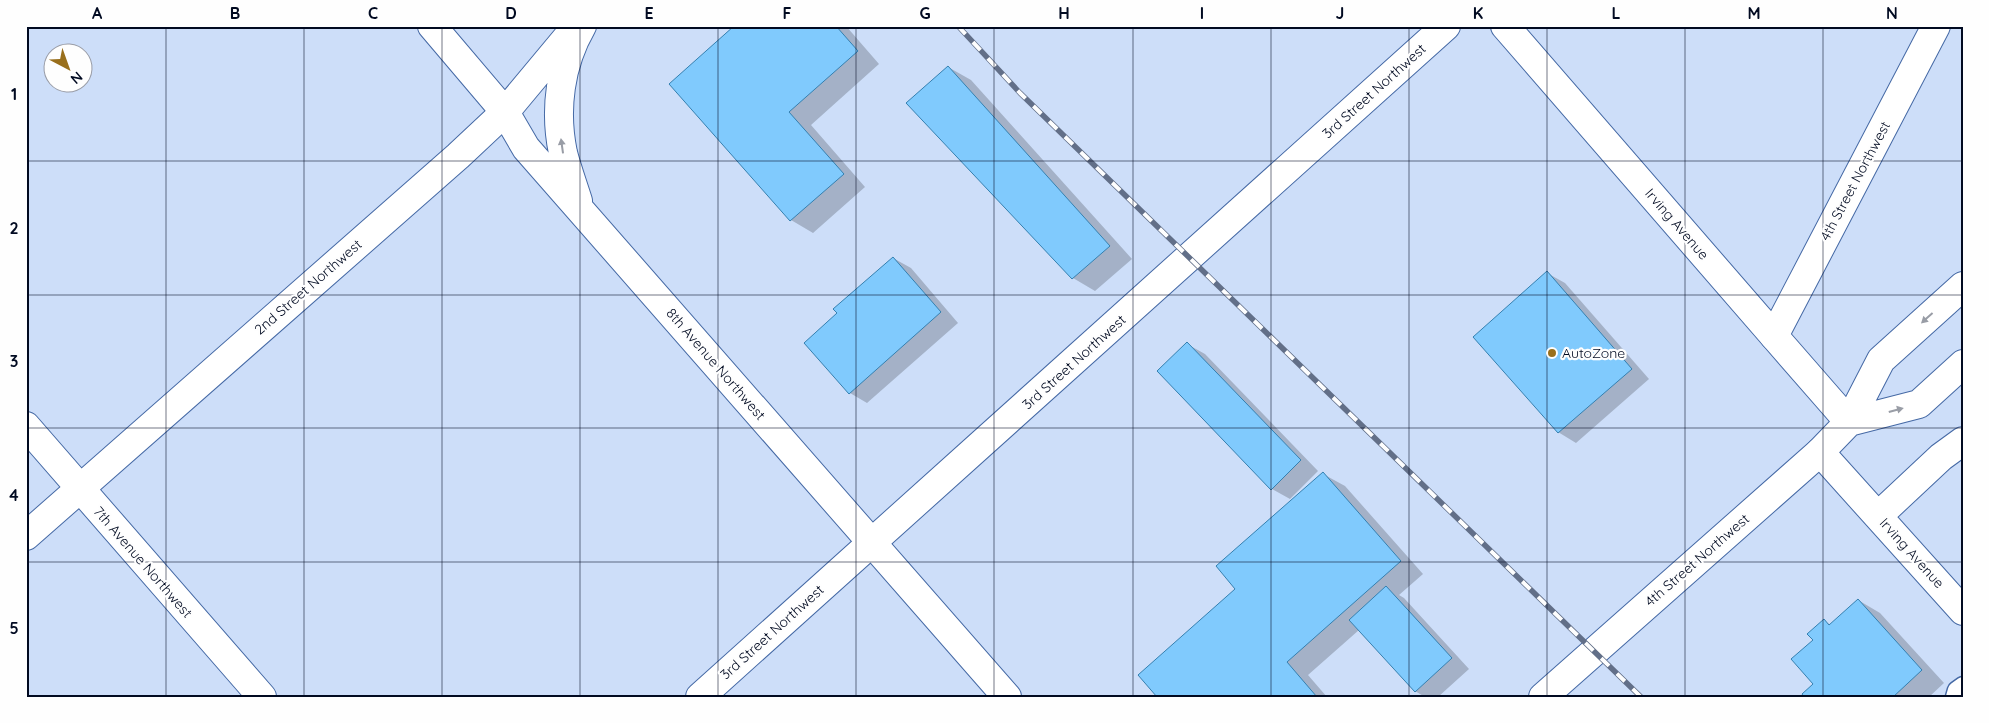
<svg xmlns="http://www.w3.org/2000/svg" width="1989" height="723" font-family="Quicksand,sans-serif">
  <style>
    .shadow { fill: #0003 }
    .building { fill: #80cafd; stroke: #3580b0 }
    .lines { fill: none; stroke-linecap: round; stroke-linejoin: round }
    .service-casing { stroke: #4569a5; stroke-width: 19 }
    .minor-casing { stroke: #4569a5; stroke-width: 30 }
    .tertiary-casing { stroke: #4569a5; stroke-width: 30 }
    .primary-casing { stroke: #4569a5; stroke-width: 30 }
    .service { stroke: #fff; stroke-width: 16 }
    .minor { stroke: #fff; stroke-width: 28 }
    .tertiary { stroke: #fff; stroke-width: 28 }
    .primary { stroke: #fff; stroke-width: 28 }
    .rail-casing { stroke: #626f88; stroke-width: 5.5 }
    .rail { stroke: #fefefe; stroke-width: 4; stroke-dasharray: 11; stroke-linecap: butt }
    .oneway { fill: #999da6 }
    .grid { fill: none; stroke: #010a21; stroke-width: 1; stroke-opacity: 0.55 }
    .poi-dot { fill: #996f1c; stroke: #fefefe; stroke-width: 2 }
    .labels { text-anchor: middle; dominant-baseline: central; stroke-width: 4.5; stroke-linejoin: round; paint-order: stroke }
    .street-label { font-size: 14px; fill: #010a21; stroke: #fefefe }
    .poi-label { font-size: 14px; fill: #010a21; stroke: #fefefe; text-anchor: start }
    .neatline { fill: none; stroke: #010a21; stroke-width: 2 }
    .grid-label { font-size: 16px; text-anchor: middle; font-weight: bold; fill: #010a21 }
  </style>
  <rect width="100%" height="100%" fill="#cddef9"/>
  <path class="shadow" d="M 736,26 L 846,26 L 879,64 L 811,125 L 865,187 L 813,233 L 791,220 Z
    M 948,67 L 971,80 L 1132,259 L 1095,291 L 1073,278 Z
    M 893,258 L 911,268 L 958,323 L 867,403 L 850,393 L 839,314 Z
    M 1547,273 L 1565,283 L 1649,379 L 1576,443 L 1558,432 Z
    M 1187,344 L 1205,354 L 1318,471 L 1290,499 L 1272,489 Z
    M 1323,474 L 1345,486 L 1423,574 L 1399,595 L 1404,598 L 1469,669 L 1438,697 L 1425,697 L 1415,691 L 1359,630 L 1308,675 L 1327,697 L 1159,697 Z
    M 1858,600 L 1880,613 L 1944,683 L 1929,697 L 1805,697 L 1815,684 L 1814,640 L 1824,621 L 1831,625 Z"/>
  <path class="building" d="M 734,26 L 836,26 L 858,51 L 789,112 L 844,174 L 790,221 L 669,84 Z
    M 948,66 L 1110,246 L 1072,279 L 906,103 Z
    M 893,257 L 941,312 L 849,394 L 804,343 L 837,313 L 833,309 Z
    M 1547,271 L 1632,369 L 1558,433 L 1473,337 Z
    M 1187,342 L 1301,460 L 1271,490 L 1157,371 Z
    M 1323,472 L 1401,561 L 1287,662 L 1317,697 L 1157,697 L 1138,675 L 1235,589 L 1216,566 Z
    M 1386,586 L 1452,658 L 1415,692 L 1349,620 Z
    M 1858,599 L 1922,670 L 1893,697 L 1804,697 L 1802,694 L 1813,684 L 1791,659 L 1813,640 L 1807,634 L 1824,619 L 1829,625 Z"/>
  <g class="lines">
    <g class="service-casing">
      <path id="service" d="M 1954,697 L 1956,690 L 1963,685"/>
    </g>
    <g class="minor-casing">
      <path id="minor" d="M 1505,26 L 1774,336
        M 26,426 L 262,697
        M 1820,452 L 1963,611
        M 1878,516 L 1941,457 L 1963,441
        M 26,536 L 458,156 L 505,112
        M 700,697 L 1446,26"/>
    </g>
    <g class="tertiary-casing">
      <path id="tertiary" d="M 432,26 L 505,112 L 526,148 L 1007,697
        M 505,112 L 570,34
        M 578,201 C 573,185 567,169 563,153 C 554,110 560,64 582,26
        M 1849,422 L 1774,336 L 1936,26"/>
    </g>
    <g class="primary-casing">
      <path id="primary" d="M 1849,422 L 1919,404 L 1963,364
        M 1543,697 L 1820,452 L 1849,422 L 1881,360 L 1963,286"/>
    </g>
    <use href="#service" class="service"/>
    <use href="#minor" class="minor"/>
    <use href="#tertiary" class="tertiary"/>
    <use href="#primary" class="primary"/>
    <g class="rail-casing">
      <path id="rail" d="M 958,26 L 1020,93 L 1641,697"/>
    </g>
    <use href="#rail" class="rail"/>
  </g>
  <defs><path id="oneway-solid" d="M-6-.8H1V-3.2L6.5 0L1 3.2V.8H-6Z" transform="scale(1.25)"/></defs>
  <g class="oneway">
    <use href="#oneway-solid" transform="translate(562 146) rotate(-98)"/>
    <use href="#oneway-solid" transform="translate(1927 318) rotate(138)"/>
    <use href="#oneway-solid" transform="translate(1896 410) rotate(-15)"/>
  </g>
  <path class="grid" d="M 166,26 L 166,697M 304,26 L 304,697M 442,26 L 442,697M 580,26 L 580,697M 718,26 L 718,697M 856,26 L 856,697M 994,26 L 994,697M 1133,26 L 1133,697M 1271,26 L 1271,697M 1409,26 L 1409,697M 1547,26 L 1547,697M 1685,26 L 1685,697M 1823,26 L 1823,697M 26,161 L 1963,161M 26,295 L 1963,295M 26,428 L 1963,428M 26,562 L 1963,562"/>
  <circle class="poi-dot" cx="1552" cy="353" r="5"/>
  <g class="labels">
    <g class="street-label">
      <text transform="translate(1374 91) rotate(-42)">3rd Street Northwest</text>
      <text transform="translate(1855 181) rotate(-62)">4th Street Northwest</text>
      <text transform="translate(1677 224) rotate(49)">Irving Avenue</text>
      <text transform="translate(308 287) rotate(-41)">2nd Street Northwest</text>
      <text transform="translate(1074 362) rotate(-42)">3rd Street Northwest</text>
      <text transform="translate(716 364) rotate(49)">8th Avenue Northwest</text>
      <text transform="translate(1912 553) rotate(48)">Irving Avenue</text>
      <text transform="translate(1697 560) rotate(-41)">4th Street Northwest</text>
      <text transform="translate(143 562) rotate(49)">7th Avenue Northwest</text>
      <text transform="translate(772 632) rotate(-42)">3rd Street Northwest</text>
    </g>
    <g class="poi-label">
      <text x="1562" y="353">AutoZone</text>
    </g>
  </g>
  <rect width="1989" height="723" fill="none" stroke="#fefefe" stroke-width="55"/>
  <g transform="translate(68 68) rotate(139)"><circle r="24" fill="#fefefe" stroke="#999ca6"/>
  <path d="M0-4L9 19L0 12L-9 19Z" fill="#996f1c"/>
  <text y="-8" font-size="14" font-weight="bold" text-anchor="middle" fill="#010a21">N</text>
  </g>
  <rect x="28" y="28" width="1934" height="668" class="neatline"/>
  <g class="grid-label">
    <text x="97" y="19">A</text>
    <text x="235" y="19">B</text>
    <text x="373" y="19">C</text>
    <text x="511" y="19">D</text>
    <text x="649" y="19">E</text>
    <text x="787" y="19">F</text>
    <text x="925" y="19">G</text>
    <text x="1064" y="19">H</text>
    <text x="1202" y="19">I</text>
    <text x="1340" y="19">J</text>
    <text x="1478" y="19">K</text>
    <text x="1616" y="19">L</text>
    <text x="1754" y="19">M</text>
    <text x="1892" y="19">N</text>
    <text x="14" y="100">1</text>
    <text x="14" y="234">2</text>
    <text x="14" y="367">3</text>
    <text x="14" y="501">4</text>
    <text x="14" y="634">5</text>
  </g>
</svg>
